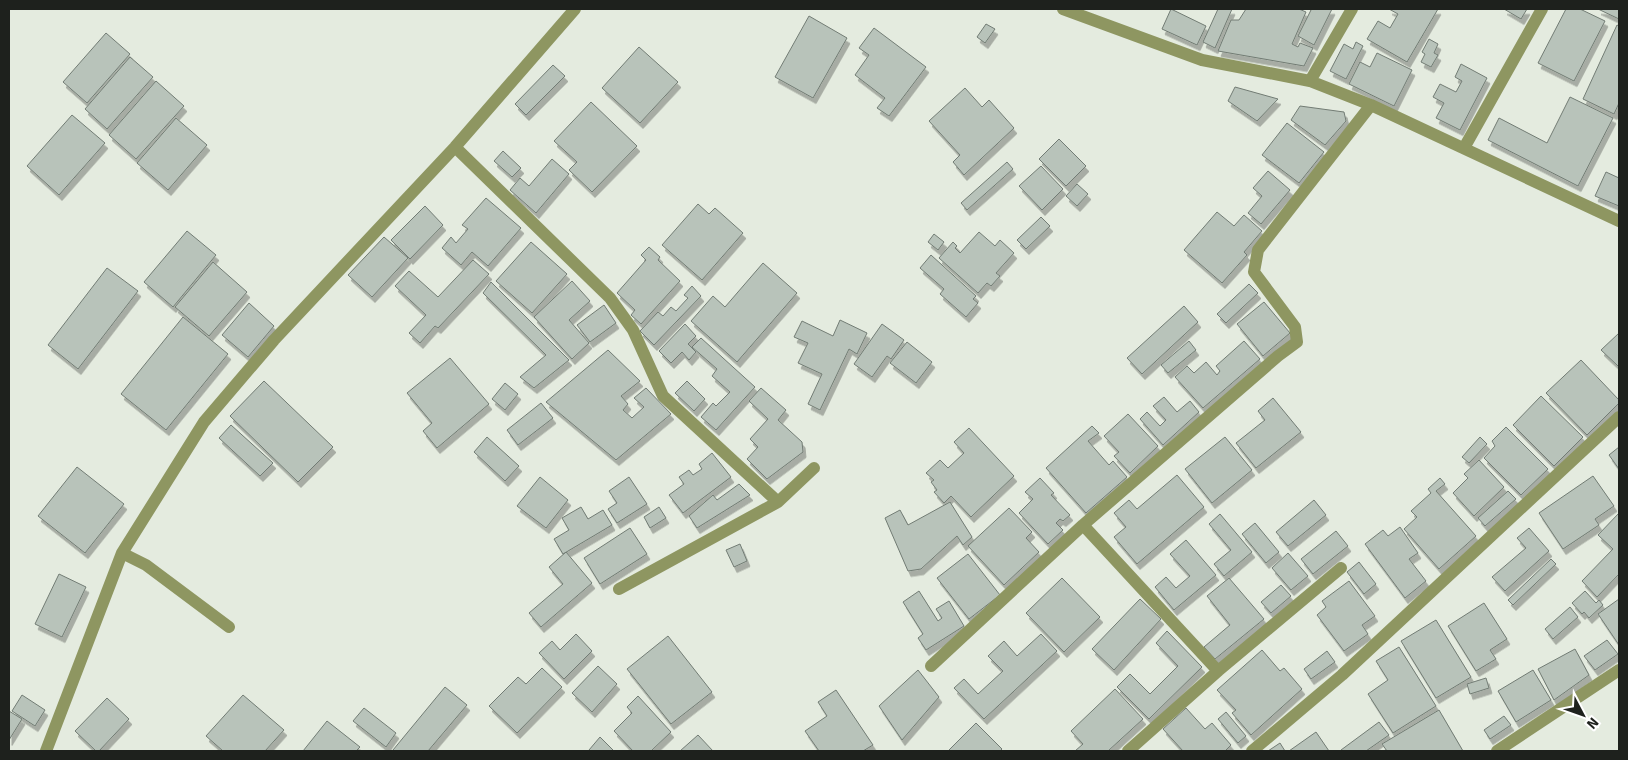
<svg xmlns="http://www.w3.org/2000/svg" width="1628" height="760" font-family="Signika,sans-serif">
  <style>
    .building { fill: #b8c3ba; stroke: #727c74; filter: url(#shadow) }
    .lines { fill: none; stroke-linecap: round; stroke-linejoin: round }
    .minor { stroke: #8e9661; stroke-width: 12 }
  </style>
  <defs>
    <filter id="shadow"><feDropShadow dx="3" dy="5.5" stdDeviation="0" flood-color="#0004"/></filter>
  </defs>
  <rect width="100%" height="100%" fill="#e4ebdf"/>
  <path class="building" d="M 1171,9 L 1206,26 L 1197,45 L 1162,29 Z
    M 1218,9 L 1232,9 L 1215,48 L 1203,42 Z
    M 1246,9 L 1299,9 L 1306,12 L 1292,44 L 1298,47 L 1300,43 L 1313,48 L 1304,66 L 1218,51 L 1231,20 L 1239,20 Z
    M 1308,9 L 1332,9 L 1314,45 L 1298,36 L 1311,10 Z
    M 1389,9 L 1438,9 L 1407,62 L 1367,39 L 1378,21 L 1390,28 L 1398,14 Z
    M 1504,9 L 1527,9 L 1521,19 Z
    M 1566,9 L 1580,9 L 1605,21 L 1574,81 L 1538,63 Z
    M 1598,9 L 1619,9 L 1619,19 Z
    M 809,16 L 847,38 L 813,98 L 775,77 Z
    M 986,24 L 995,29 L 985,43 L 977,37 Z
    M 1617,25 L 1619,26 L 1619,103 L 1614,114 L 1583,99 Z
    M 874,28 L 926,67 L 889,116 L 877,108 L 885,98 L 855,75 L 869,55 L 859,48 Z
    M 106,33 L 130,54 L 87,103 L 63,82 Z
    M 1429,39 L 1438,44 L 1434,53 L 1438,55 L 1431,67 L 1421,62 L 1425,54 L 1422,52 Z
    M 1356,42 L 1363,46 L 1346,79 L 1330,71 L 1344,44 L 1353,49 Z
    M 639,47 L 678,82 L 640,123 L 602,88 Z
    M 1377,53 L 1412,70 L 1394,106 L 1349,84 L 1360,62 L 1370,67 Z
    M 130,57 L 153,77 L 107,129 L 85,109 Z
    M 1461,64 L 1487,78 L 1460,130 L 1436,118 L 1444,103 L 1433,97 L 1440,84 L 1456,92 L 1462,81 L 1455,77 Z
    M 553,65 L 565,76 L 526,115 L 515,104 Z
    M 156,81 L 184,106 L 136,159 L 109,135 Z
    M 1235,87 L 1278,99 L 1257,121 L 1228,101 Z
    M 965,88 L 982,107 L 989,100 L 1014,128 L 964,175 L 953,162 L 960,155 L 929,121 Z
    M 1570,97 L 1613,118 L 1578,186 L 1488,140 L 1499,118 L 1547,143 Z
    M 591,102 L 637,146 L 592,192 L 569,170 L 577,162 L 554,141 Z
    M 1300,106 L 1344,112 L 1346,121 L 1325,145 L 1291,120 Z
    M 72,115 L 105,143 L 59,195 L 27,166 Z
    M 176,118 L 207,145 L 168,190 L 137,163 Z
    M 1287,123 L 1324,152 L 1299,183 L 1262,155 Z
    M 1059,139 L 1086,166 L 1066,186 L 1039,159 Z
    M 503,151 L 521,168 L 512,177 L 494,161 Z
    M 552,159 L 569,174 L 536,213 L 510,190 L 520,178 L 529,186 Z
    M 1007,162 L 1013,169 L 967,210 L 961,203 Z
    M 1041,166 L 1063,189 L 1042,210 L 1019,186 Z
    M 1268,171 L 1290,190 L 1261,224 L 1248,213 L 1262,196 L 1253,188 Z
    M 1606,172 L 1619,178 L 1619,206 L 1595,196 Z
    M 1077,184 L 1088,194 L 1077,206 L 1066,196 Z
    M 486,198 L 521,228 L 488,266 L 472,252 L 461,265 L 442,248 L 451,237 L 456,243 L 468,229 L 462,225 Z
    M 698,204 L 709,214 L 715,208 L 743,233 L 702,280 L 662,245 Z
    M 425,206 L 443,225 L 410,259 L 391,240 Z
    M 1217,212 L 1234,226 L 1244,215 L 1262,231 L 1244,252 L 1247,255 L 1222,283 L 1184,250 Z
    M 1041,217 L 1050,226 L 1026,249 L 1017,240 Z
    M 187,231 L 216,255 L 173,307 L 144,282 Z
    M 979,232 L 995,246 L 1000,240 L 1014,253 L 996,273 L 1000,276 L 991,286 L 987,283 L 978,293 L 939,258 L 953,242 L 957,246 L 955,248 L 960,253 Z
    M 934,234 L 944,242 L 938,250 L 928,242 Z
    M 384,237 L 408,258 L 372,297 L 348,275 Z
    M 531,242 L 567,274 L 532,313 L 496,281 Z
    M 649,247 L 660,257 L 658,260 L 680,281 L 641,324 L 631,315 L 635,310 L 617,293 L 646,260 L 641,255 Z
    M 931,255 L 976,296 L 973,299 L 978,303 L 966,317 L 940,294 L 944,289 L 920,268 Z
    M 473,260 L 489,274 L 438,328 L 435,326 L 420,343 L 409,333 L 426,315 L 395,286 L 409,271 L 438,297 Z
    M 213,262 L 247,292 L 209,336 L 175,307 Z
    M 763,263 L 797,293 L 737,362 L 691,321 L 713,296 L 725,307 Z
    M 107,268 L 138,291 L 78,369 L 48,345 Z
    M 572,281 L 590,301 L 569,320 L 589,343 L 572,359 L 534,317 Z
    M 491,282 L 569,360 L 534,388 L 520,377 L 546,355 L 483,293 Z
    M 1249,284 L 1258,293 L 1226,323 L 1217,314 Z
    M 692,286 L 701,296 L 654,345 L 640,331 L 658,312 L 663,316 L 671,307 L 676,311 L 688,298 L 684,295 Z
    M 1264,302 L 1290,333 L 1263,356 L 1237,324 Z
    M 249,303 L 274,326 L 248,357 L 222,335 Z
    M 604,305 L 616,323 L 590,342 L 577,325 Z
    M 1184,306 L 1198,322 L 1142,374 L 1127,358 Z
    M 183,317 L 228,354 L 166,430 L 121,394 Z
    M 840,320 L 867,333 L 857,354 L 849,349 L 820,410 L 808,404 L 822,374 L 798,363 L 808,343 L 794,337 L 802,321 L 833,336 Z
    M 685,324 L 696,336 L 688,344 L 696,352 L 689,360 L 682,352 L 671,363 L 659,351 Z
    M 882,324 L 904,340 L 891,359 L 887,356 L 872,377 L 854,364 Z
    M 1619,333 L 1619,365 L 1618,366 L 1601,350 Z
    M 701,338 L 755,387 L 716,430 L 701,417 L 713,403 L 716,406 L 730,392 L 712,376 L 717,369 L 692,347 Z
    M 1189,341 L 1196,350 L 1168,373 L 1161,365 Z
    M 1244,341 L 1260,359 L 1203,408 L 1175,377 L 1187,366 L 1194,373 L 1206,362 L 1217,375 L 1220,371 L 1216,366 Z
    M 907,342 L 932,362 L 916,383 L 890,363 Z
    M 608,350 L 640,381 L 621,396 L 628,404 L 623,410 L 632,418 L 644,407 L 634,398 L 646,388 L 671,414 L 616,460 L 546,402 Z
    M 450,358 L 489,404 L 437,448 L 423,431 L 432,423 L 407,393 Z
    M 1581,360 L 1619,400 L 1619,403 L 1587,435 L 1546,393 Z
    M 264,381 L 333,447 L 298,482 L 230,416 Z
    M 687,381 L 705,399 L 694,411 L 675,393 Z
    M 505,383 L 518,394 L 505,410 L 492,399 Z
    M 761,388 L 786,410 L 778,420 L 802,442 L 803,452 L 767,479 L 747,459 L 758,447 L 750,439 L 768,419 L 749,401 Z
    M 1541,396 L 1583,437 L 1554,466 L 1513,425 Z
    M 1164,397 L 1177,412 L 1190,401 L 1199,412 L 1163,445 L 1140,419 L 1147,412 L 1160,426 L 1166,420 L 1153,406 Z
    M 1273,398 L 1301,432 L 1256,468 L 1236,443 L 1265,420 L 1258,411 Z
    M 541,403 L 553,418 L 518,445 L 507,430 Z
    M 1128,414 L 1158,446 L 1130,473 L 1114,456 L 1119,452 L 1104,436 Z
    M 231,425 L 273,463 L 260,476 L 219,438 Z
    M 1092,426 L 1099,433 L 1088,441 L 1109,465 L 1113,461 L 1127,477 L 1086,513 L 1046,468 Z
    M 1506,427 L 1548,469 L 1521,495 L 1484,458 L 1495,446 L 1492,441 Z
    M 969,428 L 1014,476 L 971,517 L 951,496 L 944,503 L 934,492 L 937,490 L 931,482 L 934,480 L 926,473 L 940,460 L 948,468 L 964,453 L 954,442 Z
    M 487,437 L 519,466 L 505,481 L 474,452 Z
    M 1225,437 L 1252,470 L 1212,503 L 1185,469 Z
    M 1480,437 L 1487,444 L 1469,463 L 1462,457 Z
    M 1619,447 L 1619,469 L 1609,455 Z
    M 712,453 L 731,477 L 683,513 L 669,495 L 684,484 L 679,477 L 689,470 L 693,475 L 702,469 L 699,464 Z
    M 1479,460 L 1504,487 L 1474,516 L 1453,493 L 1468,478 L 1464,474 Z
    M 77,467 L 124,504 L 85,553 L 38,516 Z
    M 1177,475 L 1204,507 L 1137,564 L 1114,537 L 1126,527 L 1114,513 L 1129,500 L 1137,509 Z
    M 1593,476 L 1614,506 L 1595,519 L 1599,525 L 1563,549 L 1539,513 Z
    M 540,477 L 568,500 L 546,528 L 517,506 Z
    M 629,477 L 647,504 L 617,523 L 608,509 L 617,503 L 609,491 Z
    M 1040,478 L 1054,493 L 1051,495 L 1070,515 L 1063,521 L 1060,519 L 1056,523 L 1063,530 L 1048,544 L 1019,513 L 1033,499 L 1025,492 Z
    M 1440,478 L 1445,484 L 1436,491 L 1476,536 L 1439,569 L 1404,529 L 1417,517 L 1411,511 L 1431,493 L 1428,489 Z
    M 739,484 L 750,495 L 697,528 L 689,516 L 713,495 L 717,500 Z
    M 1508,491 L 1516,499 L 1485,526 L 1478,518 Z
    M 1314,500 L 1326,515 L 1288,546 L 1276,532 Z
    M 950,502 L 972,537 L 963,545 L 957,536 L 921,569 L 908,571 L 885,518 L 900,510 L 908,525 Z
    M 581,507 L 588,519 L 603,510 L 612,525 L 563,554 L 554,539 L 569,530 L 562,518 Z
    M 659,507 L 666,518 L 650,528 L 644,517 Z
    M 1009,508 L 1032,532 L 1026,538 L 1039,552 L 1004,585 L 968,546 Z
    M 1619,513 L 1619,574 L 1597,597 L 1582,581 L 1613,549 L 1598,535 Z
    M 1220,514 L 1252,552 L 1224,576 L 1214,564 L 1231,550 L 1209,524 Z
    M 1255,523 L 1279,552 L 1266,563 L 1242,534 Z
    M 1400,527 L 1418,553 L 1409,559 L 1426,581 L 1405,598 L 1365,544 L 1383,530 L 1388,536 Z
    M 630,528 L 647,554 L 600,584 L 584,558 Z
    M 1529,528 L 1549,551 L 1505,591 L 1492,577 L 1526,548 L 1517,538 Z
    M 1336,531 L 1348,546 L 1313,574 L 1301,559 Z
    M 1186,540 L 1216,575 L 1174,610 L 1155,587 L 1166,577 L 1176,588 L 1190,576 L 1170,554 Z
    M 740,544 L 747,561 L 734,567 L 726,550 Z
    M 566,552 L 592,583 L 541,627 L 529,613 L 563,584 L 549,567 Z
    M 1288,553 L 1308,576 L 1291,590 L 1272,568 Z
    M 968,554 L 1000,595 L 969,619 L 937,578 Z
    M 1551,559 L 1556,564 L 1513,605 L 1508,600 Z
    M 1359,562 L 1376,584 L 1364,594 L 1347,572 Z
    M 59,574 L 86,587 L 62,637 L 35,624 Z
    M 1062,578 L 1100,617 L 1064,652 L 1026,613 Z
    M 1229,578 L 1264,619 L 1215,659 L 1204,647 L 1230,625 L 1207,596 Z
    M 1349,581 L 1375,616 L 1362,625 L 1368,634 L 1344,651 L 1317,615 L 1326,607 L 1322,601 Z
    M 1281,585 L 1291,596 L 1271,613 L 1261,602 Z
    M 919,591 L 938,621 L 942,618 L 936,609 L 949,601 L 964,626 L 926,650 L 918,638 L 923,634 L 903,602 Z
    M 1585,591 L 1596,603 L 1599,600 L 1603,605 L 1589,618 L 1584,612 L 1582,614 L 1572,603 Z
    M 1140,599 L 1161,619 L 1114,670 L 1092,649 Z
    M 1619,599 L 1619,645 L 1598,614 Z
    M 1484,603 L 1507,639 L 1490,650 L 1496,659 L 1476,671 L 1448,626 Z
    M 1570,607 L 1578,617 L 1553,639 L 1545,629 Z
    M 1436,620 L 1471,677 L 1436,698 L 1401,641 Z
    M 1167,631 L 1202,667 L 1149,719 L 1117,687 L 1130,674 L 1150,694 L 1178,666 L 1156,643 Z
    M 576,634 L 592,651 L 564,679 L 539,653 L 552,641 L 560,650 Z
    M 1041,634 L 1057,651 L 984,719 L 954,688 L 964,679 L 978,694 L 1003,671 L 988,656 L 1004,641 L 1017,656 Z
    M 668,636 L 712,692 L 671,724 L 627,669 Z
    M 1607,640 L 1618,654 L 1595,670 L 1584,656 Z
    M 1399,647 L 1436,706 L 1393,733 L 1368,694 L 1388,680 L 1376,661 Z
    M 1575,649 L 1589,675 L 1554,700 L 1538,669 Z
    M 1262,650 L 1280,671 L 1284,668 L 1302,689 L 1251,735 L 1232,713 L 1236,710 L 1217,690 Z
    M 1327,651 L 1335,662 L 1311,679 L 1304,669 Z
    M 598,666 L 617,684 L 592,712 L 572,693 Z
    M 542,668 L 562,687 L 517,733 L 489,706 L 518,677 L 526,684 Z
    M 918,670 L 939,697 L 902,740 L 879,706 Z
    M 1533,670 L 1551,700 L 1516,722 L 1498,691 Z
    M 1486,678 L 1489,688 L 1470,694 L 1467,684 Z
    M 445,687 L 467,705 L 428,751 L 394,751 L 393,750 Z
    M 1115,689 L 1143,719 L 1108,751 L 1075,751 L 1083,744 L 1071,731 Z
    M 836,690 L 873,745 L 863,751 L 819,751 L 805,731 L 827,716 L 818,702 Z
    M 22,695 L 45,710 L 35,726 L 12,711 Z
    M 243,695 L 284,730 L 265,751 L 223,751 L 206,736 Z
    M 638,696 L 671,732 L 651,751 L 633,751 L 614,731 L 632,713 L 627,707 Z
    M 107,698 L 129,719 L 99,751 L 96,751 L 75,731 Z
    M 364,708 L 396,733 L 386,747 L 353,721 Z
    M 1186,708 L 1205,729 L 1212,723 L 1231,745 L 1225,751 L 1183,751 L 1163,729 Z
    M 1439,710 L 1463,751 L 1387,751 L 1382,744 Z
    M 9,711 L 22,719 L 9,740 Z
    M 1226,712 L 1246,736 L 1238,743 L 1218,719 Z
    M 1504,716 L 1511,725 L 1490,739 L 1484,730 Z
    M 327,721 L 360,747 L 356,751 L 303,751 Z
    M 1379,722 L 1389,735 L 1366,751 L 1342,751 L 1341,750 Z
    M 976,723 L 1002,749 L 1000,751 L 948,751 Z
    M 1316,732 L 1329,751 L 1289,751 Z
    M 698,735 L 713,751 L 680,751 Z
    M 600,737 L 614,751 L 590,751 L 589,750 Z
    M 1280,743 L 1285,751 L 1268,751 Z"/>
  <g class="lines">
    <path class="minor" d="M 1063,9 L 1202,60 L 1310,81 L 1371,105 L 1619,221
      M 1310,81 L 1352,9
      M 455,147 L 610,298 L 633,330 L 663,396 L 778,502
      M 1464,148 L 1542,9
      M 1083,525 L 1218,671
      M 122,553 L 146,565 L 229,627
      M 619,589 L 778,502 L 814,468
      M 931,666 L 1083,525 L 1278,356 L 1297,342 L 1295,327 L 1254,272 L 1258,250 L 1371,105
      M 46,751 L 122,553 L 204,422 L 274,340 L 455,147 L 575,9
      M 1128,751 L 1218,671 L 1341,568
      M 1252,751 L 1342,675 L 1619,417
      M 1497,751 L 1619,670"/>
  </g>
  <rect width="1628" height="760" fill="none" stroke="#1e211d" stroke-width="20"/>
  <g transform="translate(1583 715) rotate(131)" stroke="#ffffff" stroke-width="4" paint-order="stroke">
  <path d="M0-4L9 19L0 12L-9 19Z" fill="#1e211d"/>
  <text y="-8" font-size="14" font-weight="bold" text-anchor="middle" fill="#1e211d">N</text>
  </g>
</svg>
